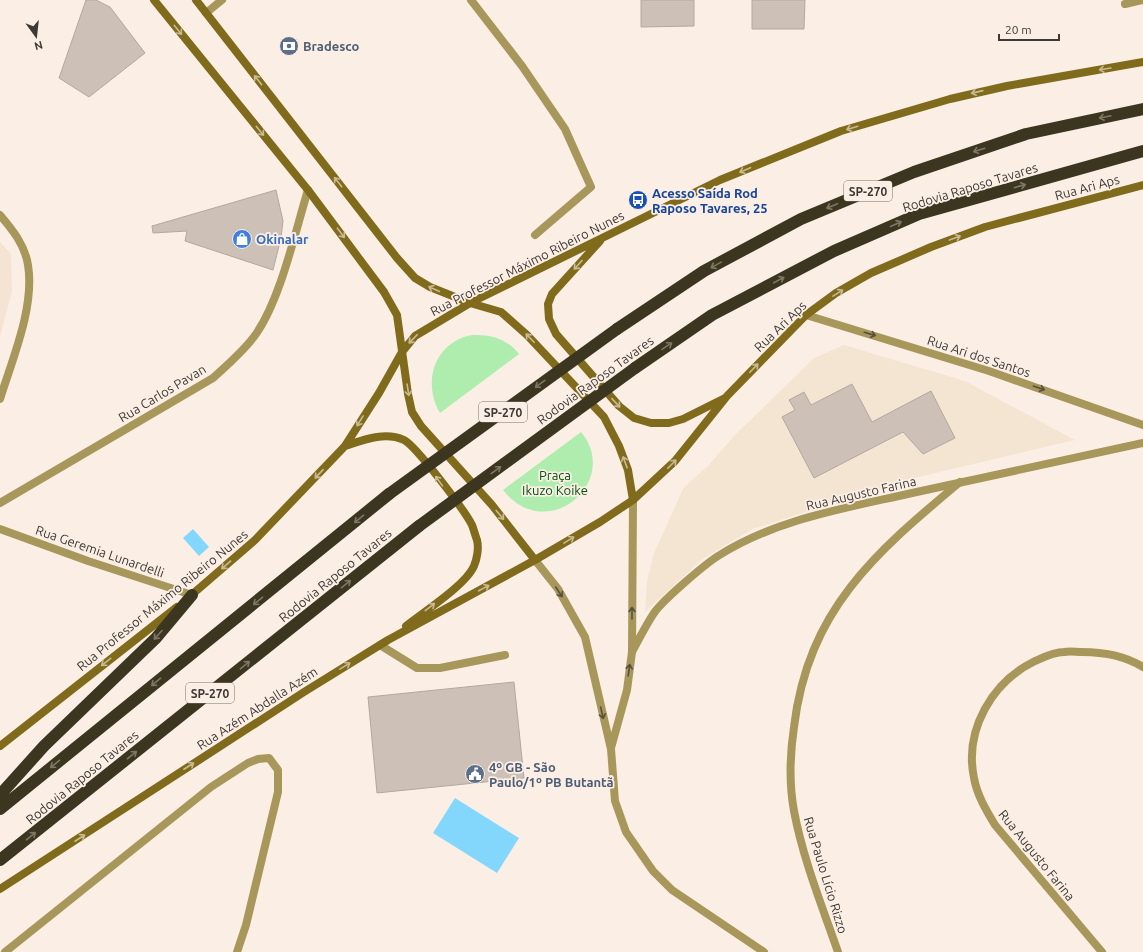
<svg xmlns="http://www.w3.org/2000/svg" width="1143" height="952" font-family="Ubuntu,sans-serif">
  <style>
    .built { fill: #f5e3d4 }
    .medical { fill: #f4e5d2 }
    .green { fill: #aeedad }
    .water { fill: #83d7fd }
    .building { fill: #ccc0b7; stroke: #b3a89f }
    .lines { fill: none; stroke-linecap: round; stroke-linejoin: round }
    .service { stroke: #a8975b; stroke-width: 8 }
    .minor { stroke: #a8975b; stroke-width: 8 }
    .tertiary { stroke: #a8975b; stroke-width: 8 }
    .secondary { stroke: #7f6b1b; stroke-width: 8 }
    .motorway { stroke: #3c3620; stroke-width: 12 }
    .motorway-bridge { stroke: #3c3620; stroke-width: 12 }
    .oneway { stroke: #c9ba94 }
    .oneway2 { stroke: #7f7765 }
    .oneway3 { stroke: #58503e }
    .labels { text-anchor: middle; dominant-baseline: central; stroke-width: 3.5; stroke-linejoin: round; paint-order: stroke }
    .shield { fill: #fbefe5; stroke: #77706a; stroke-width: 1 }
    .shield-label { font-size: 12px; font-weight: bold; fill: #3e3935 }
    .service-label { font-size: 13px; font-weight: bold; fill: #4e5e75; stroke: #fbefe5; text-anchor: start }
    .street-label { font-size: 13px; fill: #3e3935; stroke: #fbefe5 }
    .transit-label { font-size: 13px; font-weight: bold; fill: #164399; stroke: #fbefe5; text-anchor: start }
    .shop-label { font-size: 13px; font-weight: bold; fill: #366cbe; stroke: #fbefe5; text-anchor: start }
    .park-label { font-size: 13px; fill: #02510c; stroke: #fbefe5 }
  </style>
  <rect width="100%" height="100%" fill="#fbefe5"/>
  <path class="built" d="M 0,242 L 11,254 L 12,291 L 0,337 Z"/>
  <path class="medical" d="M 844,345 L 965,381 L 1075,440 L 906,480 L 753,529 L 704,558 L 645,612 L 647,581 L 654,553 L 684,487 L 708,466 L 734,436 L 814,358 Z"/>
  <path class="green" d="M 472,335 C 490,334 508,339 519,354 L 440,413 C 422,383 434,342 472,335 Z
    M 581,432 C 622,481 547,546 503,490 Z"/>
  <path class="water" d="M 193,529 L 209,547 L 199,556 L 183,538 Z
    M 455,798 L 519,838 L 497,873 L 433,833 Z"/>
  <path class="building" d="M 86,0 L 96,0 L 110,7 L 145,53 L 89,97 L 59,78 Z
    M 641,0 L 694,0 L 694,26 L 641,27 Z
    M 752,0 L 805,0 L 804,29 L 752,29 Z
    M 276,190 L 283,221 L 281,238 L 273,270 L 185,241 L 187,231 L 153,233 L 152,226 Z
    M 852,384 L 872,422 L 931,391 L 955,438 L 923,454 L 903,432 L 814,478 L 782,417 L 795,410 L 789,400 L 804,392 L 811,405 Z
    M 514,682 L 524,778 L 377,793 L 368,697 Z"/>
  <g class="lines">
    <path class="service" d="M 380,645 L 417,668 L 440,668 L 505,655"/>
    <path class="minor" d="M 471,0 L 522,66 L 565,129 L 591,187 L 535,235
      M 1125,4 L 1142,0
      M 0,215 C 12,229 25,245 28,265 C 35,307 12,360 0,399
      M 806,315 L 989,371 L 1143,425
      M 0,503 L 213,378 C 228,364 244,351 256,334 C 281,298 295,232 308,190
      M 0,529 L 88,561 L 192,595
      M 5,952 L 211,787 L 248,763 L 258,759 L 269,758 L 278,770 L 278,792 L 246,925 L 237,952
      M 838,952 C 822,906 803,859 794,811 C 789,784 790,754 794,727 C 808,610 875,553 960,482"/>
    <path class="tertiary" d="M 206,13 L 222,0
      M 535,560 L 558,589 L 585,637 L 611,749 L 615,801 L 626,832 L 653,871 L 672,890 L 764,952
      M 632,652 C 639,639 646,625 654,613 C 663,600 704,565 718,556 C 776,519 846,508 912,493 C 989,476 1066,459 1143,443
      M 611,748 L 627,690 L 632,652 L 633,500
      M 1102,952 L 995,825 C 986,810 977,795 974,778 C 964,730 992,682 1035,661 C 1044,657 1054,652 1064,652 C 1070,651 1076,652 1082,652 C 1103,652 1125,656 1143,667"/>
    <path class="secondary" d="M 154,0 L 308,190 L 384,292 L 397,315 L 408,394 L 412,412 L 421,426 L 492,505 L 535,560
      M 196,0 L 397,258 L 415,278 L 430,287 L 470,303 L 501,312 L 527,335 L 604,417 L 619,446 L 628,470 L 633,500
      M 600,241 L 552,294 L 548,304 L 549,319 L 556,334 L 619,406 L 634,418 L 651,423 L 669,423 L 683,419 L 725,398
      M 345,446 C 363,440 385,431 404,440 C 417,447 465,511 472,525 C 474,530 475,535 477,540 C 479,548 477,559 474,566 C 466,585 422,613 406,626
      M 188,598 L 255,540 L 345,446 L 379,393 L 402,352 L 415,336 L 470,303 L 720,180 L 841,131 L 950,99 L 1007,86 L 1143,62
      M 0,746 L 177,607
      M 0,889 L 304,692 L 388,640 L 535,560 L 600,522 L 633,500 L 675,461 L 727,396 L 806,315 L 836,293 L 871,273 L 931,247 L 985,227 L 1143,185"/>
    <path class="motorway" d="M 617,329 L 704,271 L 801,219 L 914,172 L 1026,134 L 1143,109
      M 635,368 L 712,315 L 834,251 L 919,214 L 1143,151
      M 0,795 L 44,746 L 156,638 L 192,595
      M 0,809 L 389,494
      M 0,860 L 419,526"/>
    <path class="motorway-bridge" d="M 389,494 L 617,329
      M 419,526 L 635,368"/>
  </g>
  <defs><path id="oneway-shaft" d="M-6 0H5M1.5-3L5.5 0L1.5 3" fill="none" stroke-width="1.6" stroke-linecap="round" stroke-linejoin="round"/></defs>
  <g class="oneway">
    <use href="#oneway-shaft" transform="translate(178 30) rotate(51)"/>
    <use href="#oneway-shaft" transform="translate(1105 69) rotate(171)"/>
    <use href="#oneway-shaft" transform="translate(258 80) rotate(-128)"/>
    <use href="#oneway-shaft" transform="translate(977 92) rotate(167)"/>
    <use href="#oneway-shaft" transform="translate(852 128) rotate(163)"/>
    <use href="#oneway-shaft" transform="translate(260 131) rotate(51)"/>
    <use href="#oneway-shaft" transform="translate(745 170) rotate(157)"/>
    <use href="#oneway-shaft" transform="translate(338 182) rotate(-128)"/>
    <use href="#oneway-shaft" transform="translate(341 233) rotate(53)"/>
    <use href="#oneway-shaft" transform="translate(955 238) rotate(-20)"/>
    <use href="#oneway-shaft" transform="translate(578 265) rotate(132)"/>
    <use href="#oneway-shaft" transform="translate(434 289) rotate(-156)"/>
    <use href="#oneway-shaft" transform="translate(838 293) rotate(-32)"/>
    <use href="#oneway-shaft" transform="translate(530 338) rotate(-134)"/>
    <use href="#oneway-shaft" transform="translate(413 339) rotate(134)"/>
    <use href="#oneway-shaft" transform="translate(754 368) rotate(-46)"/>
    <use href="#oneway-shaft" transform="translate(408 390) rotate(81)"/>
    <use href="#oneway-shaft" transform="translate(616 403) rotate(47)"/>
    <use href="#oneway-shaft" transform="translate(360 421) rotate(121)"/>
    <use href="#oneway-shaft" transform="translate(625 462) rotate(-110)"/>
    <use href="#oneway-shaft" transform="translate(672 464) rotate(-45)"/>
    <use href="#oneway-shaft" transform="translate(319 474) rotate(133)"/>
    <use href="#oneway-shaft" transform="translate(439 481) rotate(-126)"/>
    <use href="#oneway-shaft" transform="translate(500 515) rotate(50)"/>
    <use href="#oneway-shaft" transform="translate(569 540) rotate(-31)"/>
    <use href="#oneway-shaft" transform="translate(226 565) rotate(139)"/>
    <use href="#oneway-shaft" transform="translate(484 588) rotate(-28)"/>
    <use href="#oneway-shaft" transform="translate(430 607) rotate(-38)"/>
    <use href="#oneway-shaft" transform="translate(106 662) rotate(142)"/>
    <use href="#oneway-shaft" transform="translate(345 666) rotate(-31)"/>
    <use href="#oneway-shaft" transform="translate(189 766) rotate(-33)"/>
    <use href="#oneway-shaft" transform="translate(80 838) rotate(-33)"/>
  </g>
  <g class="oneway2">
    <use href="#oneway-shaft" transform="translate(1105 117) rotate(168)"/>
    <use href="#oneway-shaft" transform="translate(979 150) rotate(162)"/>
    <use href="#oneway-shaft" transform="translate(1020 186) rotate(-16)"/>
    <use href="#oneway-shaft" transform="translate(832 206) rotate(157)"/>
    <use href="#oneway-shaft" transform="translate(896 224) rotate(-24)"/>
    <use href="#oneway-shaft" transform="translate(716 265) rotate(151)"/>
    <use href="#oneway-shaft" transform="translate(779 280) rotate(-28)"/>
    <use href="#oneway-shaft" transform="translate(667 346) rotate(-34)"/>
    <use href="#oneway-shaft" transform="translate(540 384) rotate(144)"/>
    <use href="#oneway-shaft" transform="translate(496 470) rotate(-36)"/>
    <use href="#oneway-shaft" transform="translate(359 519) rotate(141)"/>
    <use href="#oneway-shaft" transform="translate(346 584) rotate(-39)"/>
    <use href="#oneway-shaft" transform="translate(258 601) rotate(141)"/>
    <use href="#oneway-shaft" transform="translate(158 635) rotate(132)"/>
    <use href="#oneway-shaft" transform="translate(245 665) rotate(-39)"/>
    <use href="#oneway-shaft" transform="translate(156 682) rotate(141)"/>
    <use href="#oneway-shaft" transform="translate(132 755) rotate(-39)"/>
    <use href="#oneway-shaft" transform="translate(55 764) rotate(141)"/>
    <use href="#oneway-shaft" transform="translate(31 836) rotate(-39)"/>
  </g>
  <g class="oneway3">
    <use href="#oneway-shaft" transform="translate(870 334) rotate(16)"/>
    <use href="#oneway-shaft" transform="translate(1039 388) rotate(19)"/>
    <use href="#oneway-shaft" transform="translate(559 592) rotate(57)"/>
    <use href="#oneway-shaft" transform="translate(632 613) rotate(-90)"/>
    <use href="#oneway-shaft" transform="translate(629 670) rotate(-82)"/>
    <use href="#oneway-shaft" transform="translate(602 713) rotate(77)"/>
  </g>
  <defs>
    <g id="bank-disc" transform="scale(1)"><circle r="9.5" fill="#5c6f8a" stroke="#fbefe5"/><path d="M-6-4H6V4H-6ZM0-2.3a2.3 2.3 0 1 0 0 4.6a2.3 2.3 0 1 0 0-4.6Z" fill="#fff"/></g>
    <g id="bus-disc" transform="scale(1)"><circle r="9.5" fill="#1a4fb4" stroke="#fbefe5"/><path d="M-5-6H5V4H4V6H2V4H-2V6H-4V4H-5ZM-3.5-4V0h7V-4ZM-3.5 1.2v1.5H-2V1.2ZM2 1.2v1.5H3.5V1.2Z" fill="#fff"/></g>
    <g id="shop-disc" transform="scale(1)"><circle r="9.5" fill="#3f7fe0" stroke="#fbefe5"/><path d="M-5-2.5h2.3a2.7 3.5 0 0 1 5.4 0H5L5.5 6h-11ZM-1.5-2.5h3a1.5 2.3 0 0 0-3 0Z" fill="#fff"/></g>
    <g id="civic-disc" transform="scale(1)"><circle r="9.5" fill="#5c6f8a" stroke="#fbefe5"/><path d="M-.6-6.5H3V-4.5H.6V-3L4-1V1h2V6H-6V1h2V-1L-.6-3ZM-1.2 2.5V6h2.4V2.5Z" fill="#fff"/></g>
  </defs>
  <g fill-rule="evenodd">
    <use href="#bank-disc" x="289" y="46"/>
    <use href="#bus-disc" x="638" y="200"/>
    <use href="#shop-disc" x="242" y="239"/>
    <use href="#civic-disc" x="475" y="774"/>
  </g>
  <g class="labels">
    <g class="shield">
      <rect x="844" y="181" width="48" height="20" rx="3"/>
      <rect x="479" y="402" width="48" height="20" rx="3"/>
      <rect x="186" y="683" width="48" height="20" rx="3"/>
    </g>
    <g class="shield-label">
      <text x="868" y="191">SP-270</text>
      <text x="503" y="412">SP-270</text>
      <text x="210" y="693">SP-270</text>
    </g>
    <g class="service-label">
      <text x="303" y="46">Bradesco</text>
      <text x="489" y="767">4º GB - São<tspan x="489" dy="15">Paulo/1º PB Butantã</tspan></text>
    </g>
    <g class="street-label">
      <text transform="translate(970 187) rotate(-17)">Rodovia Raposo Tavares</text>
      <text transform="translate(1087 187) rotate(-15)">Rua Ari Aps</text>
      <text transform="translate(527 263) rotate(-27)">Rua Professor Máximo Ribeiro Nunes</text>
      <text transform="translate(780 326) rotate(-44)">Rua Ari Aps</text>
      <text transform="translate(979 356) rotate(18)">Rua Ari dos Santos</text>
      <text transform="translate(595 380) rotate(-36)">Rodovia Raposo Tavares</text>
      <text transform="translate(162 393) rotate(-31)">Rua Carlos Pavan</text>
      <text transform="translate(861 493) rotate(-13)">Rua Augusto Farina</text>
      <text transform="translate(100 551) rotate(19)">Rua Geremia Lunardelli</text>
      <text transform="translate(335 575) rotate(-39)">Rodovia Raposo Tavares</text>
      <text transform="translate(162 600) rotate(-39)">Rua Professor Máximo Ribeiro Nunes</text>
      <text transform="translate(257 708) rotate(-33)">Rua Azém Abdalla Azém</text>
      <text transform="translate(82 777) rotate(-39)">Rodovia Raposo Tavares</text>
      <text transform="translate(1037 855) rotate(51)">Rua Augusto Farina</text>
      <text transform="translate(826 875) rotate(73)">Rua Paulo Lício Rizzo</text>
    </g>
    <g class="transit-label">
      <text x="652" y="193">Acesso Saída Rod<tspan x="652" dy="15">Raposo Tavares, 25</tspan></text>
    </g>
    <g class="shop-label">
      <text x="256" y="239">Okinalar</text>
    </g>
    <g class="park-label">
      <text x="555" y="475">Praça<tspan x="555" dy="15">Ikuzo Koike</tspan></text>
    </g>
  </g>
  <g transform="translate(36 36) rotate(165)" stroke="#fbefe5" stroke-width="3" paint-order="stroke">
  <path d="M0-3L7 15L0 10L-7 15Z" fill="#3e3935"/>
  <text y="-6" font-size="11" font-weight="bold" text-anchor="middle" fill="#3e3935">N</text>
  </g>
  <path d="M999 34v6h60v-6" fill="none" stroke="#3e3935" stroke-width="2"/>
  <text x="1005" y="34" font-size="12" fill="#3e3935" stroke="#fbefe5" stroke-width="3" paint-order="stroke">20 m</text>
</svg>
